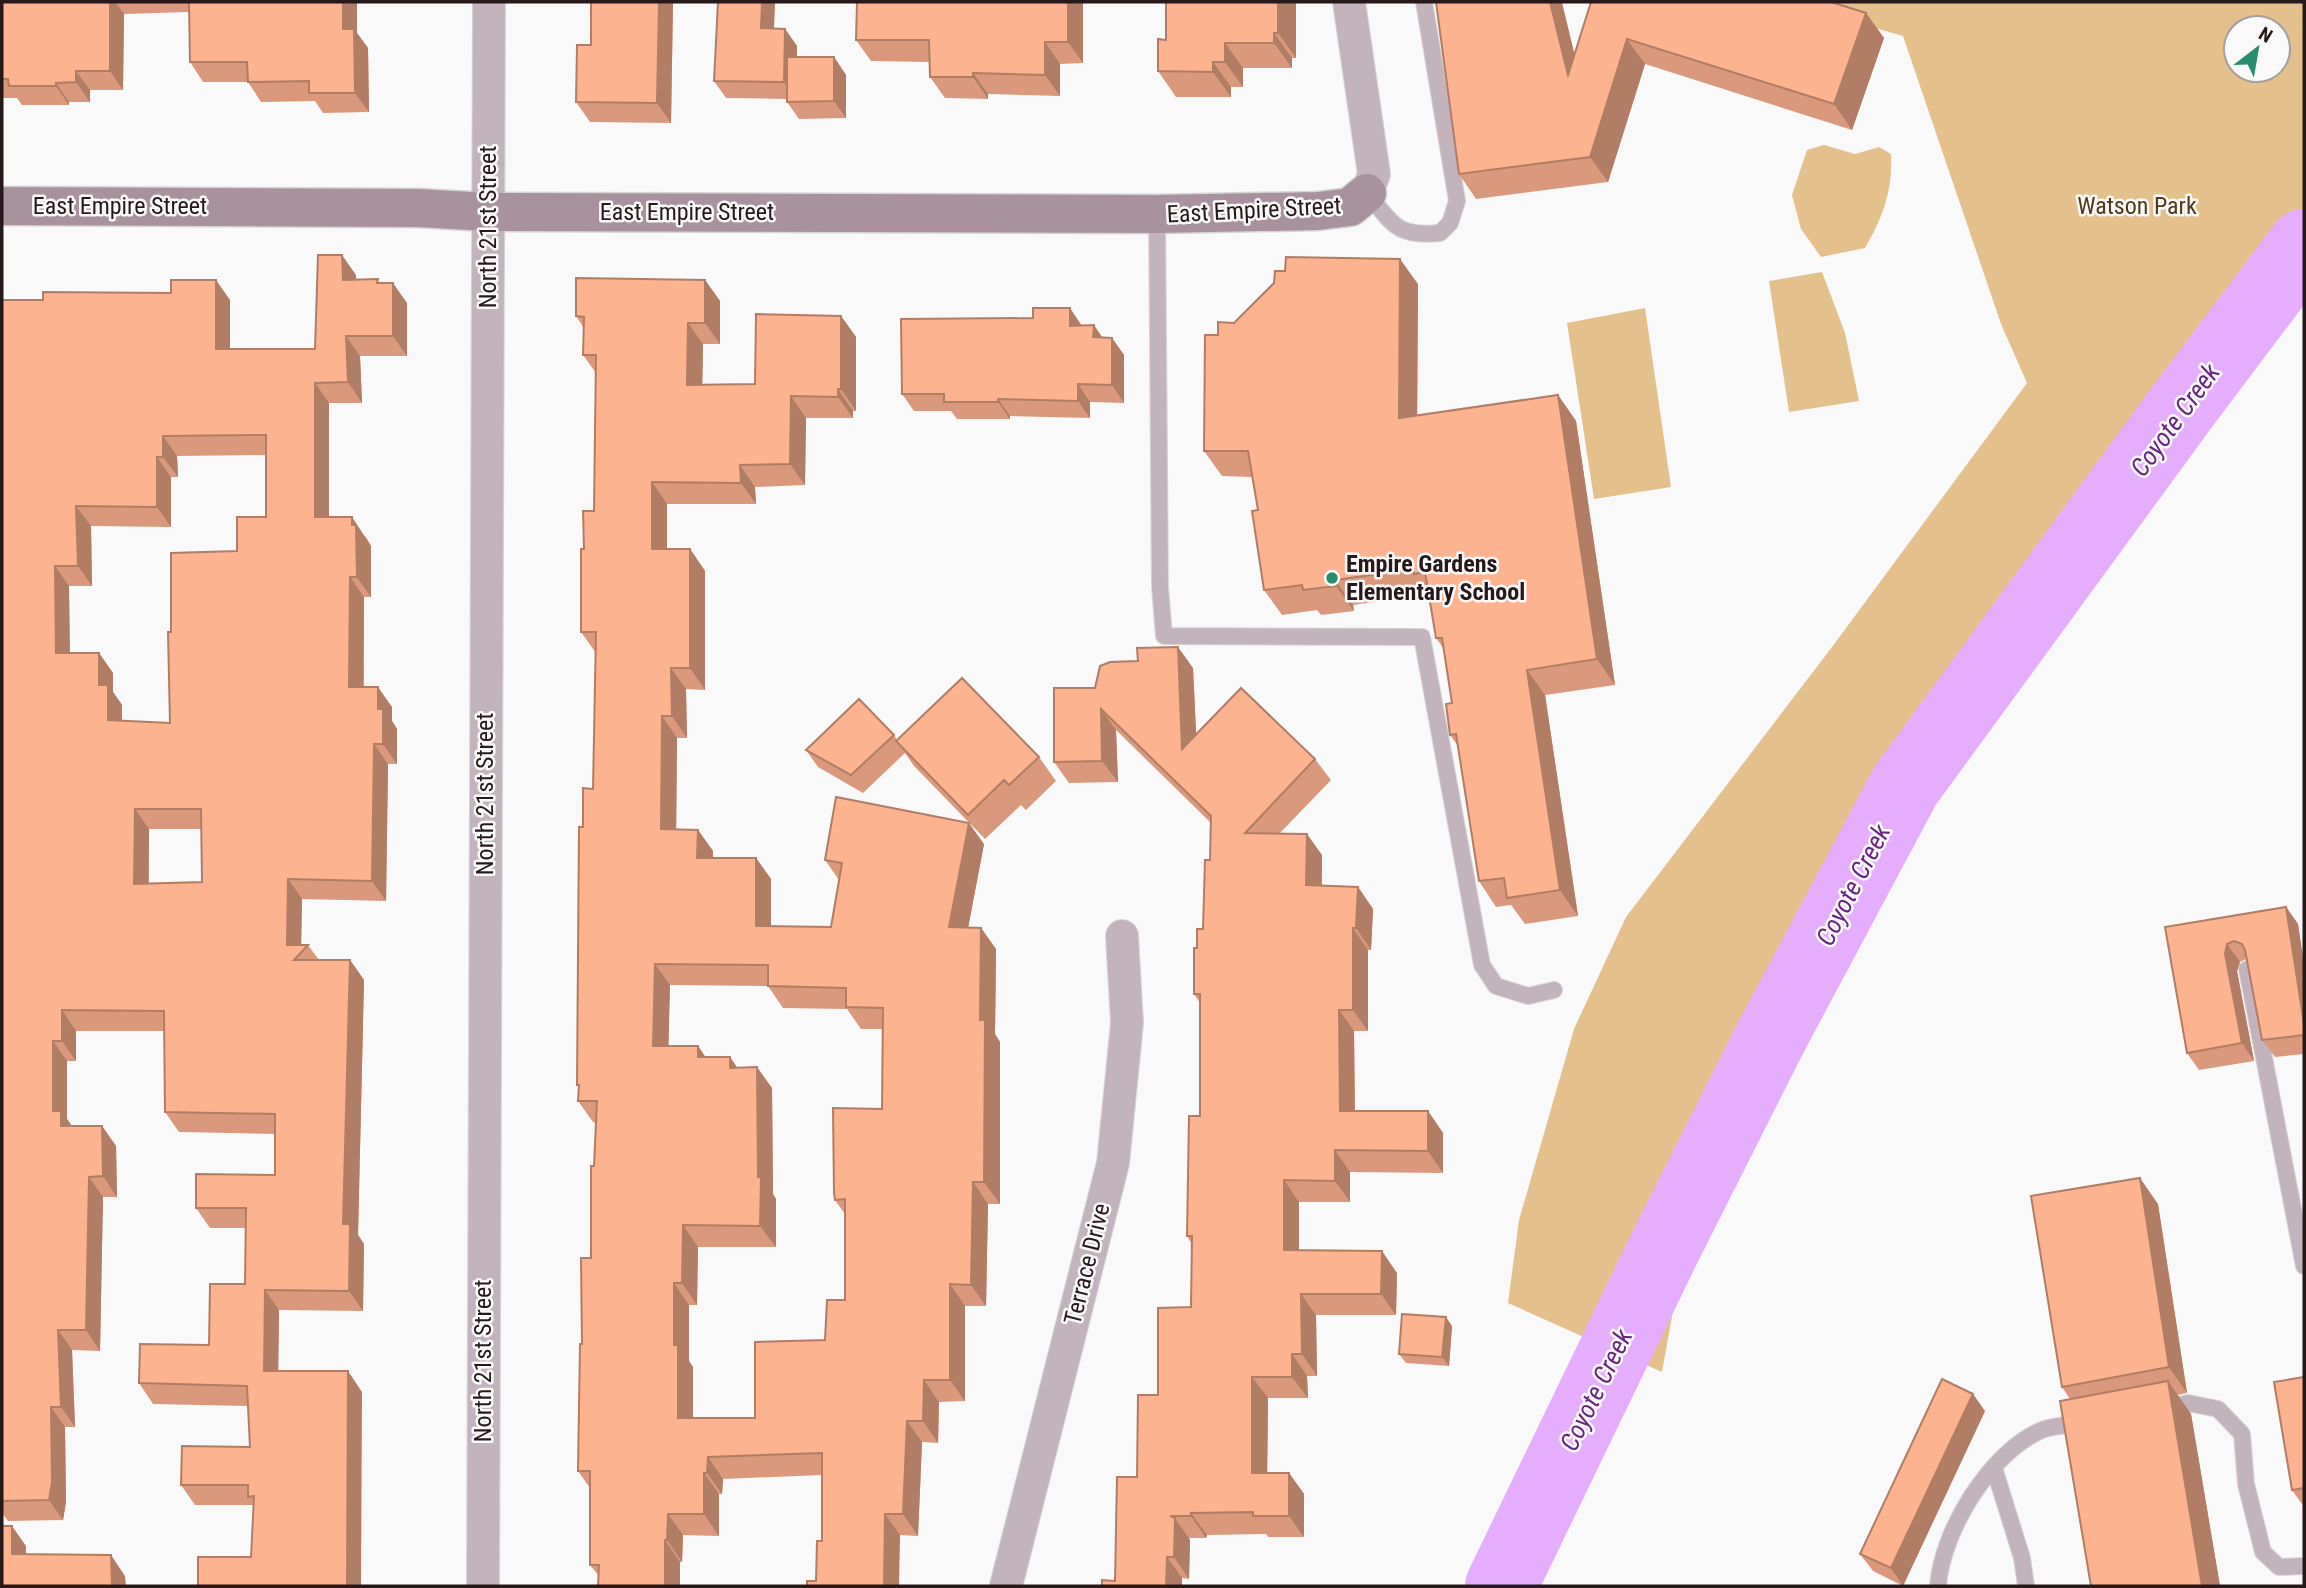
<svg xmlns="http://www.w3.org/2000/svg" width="2306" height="1588" font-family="'Roboto Condensed',sans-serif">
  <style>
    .green { fill: #e4c08d; fill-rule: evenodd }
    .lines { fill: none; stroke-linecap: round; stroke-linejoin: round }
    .river { stroke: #e4adfe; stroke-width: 72 }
    .lane-casing { stroke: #d7d5d5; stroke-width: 18 }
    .street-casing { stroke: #d7d5d5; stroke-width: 34 }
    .secondary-casing { stroke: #d7d5d5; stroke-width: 41 }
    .lane { stroke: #c3b3bc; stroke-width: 16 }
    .street { stroke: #c3b3bc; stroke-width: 32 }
    .secondary { stroke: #a9919e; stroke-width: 38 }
    .wall { fill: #da997c; fill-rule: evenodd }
    .shaded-wall { fill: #b17d65 }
    .building { fill: #fdb290; stroke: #b17d65; stroke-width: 2; fill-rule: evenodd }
    .poi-dot { fill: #268e6c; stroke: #f9f9f9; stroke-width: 2.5 }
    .labels { text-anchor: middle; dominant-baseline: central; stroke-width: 5; stroke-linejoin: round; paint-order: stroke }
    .street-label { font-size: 24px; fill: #271819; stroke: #f9f9f9 }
    .park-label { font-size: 24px; fill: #513a15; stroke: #f9f9f9 }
    .poi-label { font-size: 24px; font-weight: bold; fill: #271819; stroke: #f9f9f9; text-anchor: start }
    .water-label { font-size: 26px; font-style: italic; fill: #682682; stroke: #f9f9f9 }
  </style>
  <rect width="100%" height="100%" fill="#f9f9f9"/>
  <path class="green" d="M 1784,2 L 2304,2 L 2304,275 L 2203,389 L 2011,664 L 1841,918 L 1694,1194 L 1662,1372 L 1508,1303 L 1519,1220 L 1574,1029 L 1626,917 L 1832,647 L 2027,383 L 2001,324 L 1903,36 ZM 2236,28 L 2278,28 L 2278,70 L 2236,70 Z
    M 1824,145 L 1855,154 L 1879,147 L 1891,154 C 1893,190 1883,217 1865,248 L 1821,257 L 1801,229 L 1792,195 L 1807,150 Z
    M 1822,272 L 1845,333 L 1859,401 L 1789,412 L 1769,281 Z
    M 1645,308 L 1671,487 L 1594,499 L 1567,323 Z"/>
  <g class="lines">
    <path class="river" d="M 1501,1586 L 1661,1255 L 1771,1037 L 1905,786 L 2182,407 L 2304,245"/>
    <g class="lane-casing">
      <path id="lane" d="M 1367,193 C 1394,225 1396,237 1440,233 L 1450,223 L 1457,201 L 1424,2
        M 1157,214 L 1160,587 L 1164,636 L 1422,637 L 1482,965 L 1496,986 L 1528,996 L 1554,990
        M 2247,969 L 2304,1266
        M 2166,1408 L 2188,1403 L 2218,1409 L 2242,1434 L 2246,1484 L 2263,1552 L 2279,1567 L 2304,1566
        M 1994,1468 L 2022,1558 L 2026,1586
        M 1938,1586 C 1942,1531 1990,1452 2042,1430 C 2054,1425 2072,1425 2085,1423"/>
    </g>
    <g class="street-casing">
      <path id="street" d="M 1349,2 L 1374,174 L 1367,193
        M 483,1586 L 489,2
        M 1006,1586 L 1113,1163 L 1127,1023 L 1122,936"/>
    </g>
    <g class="secondary-casing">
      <path id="secondary" d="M 2,206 L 418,208 L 488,212 L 1157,214 L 1318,211 L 1350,207 L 1367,193"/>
    </g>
    <use href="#lane" class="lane"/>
    <use href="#street" class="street"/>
    <use href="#secondary" class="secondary"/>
  </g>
  <path class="wall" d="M 2,2 L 357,2 L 357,33 L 368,48 L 369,112 L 323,113 L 315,101 L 261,102 L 248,82 L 203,82 L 190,62 L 189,12 L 124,14 L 123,90 L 90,90 L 90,102 L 69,102 L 69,105 L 22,105 L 17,98 L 2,98 Z
    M 591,2 L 673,2 L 671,123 L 590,122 L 576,102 L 591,45 Z
    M 718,2 L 775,2 L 774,29 L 785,29 L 797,46 L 797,57 L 834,57 L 846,75 L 846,118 L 799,119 L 787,102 L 787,99 L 726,98 L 714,81 Z
    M 1083,2 L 1083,63 L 1060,64 L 1060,96 L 988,94 L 988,99 L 945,98 L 930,77 L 930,62 L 871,61 L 856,40 Z
    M 1296,2 L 1296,58 L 1292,58 L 1292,68 L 1243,68 L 1243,87 L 1231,87 L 1231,97 L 1176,97 L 1158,71 L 1166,40 Z
    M 1591,2 L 1866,13 L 1884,38 L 1852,130 L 1645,64 L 1608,182 L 1476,199 L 1459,174 L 1562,3 L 1574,54 Z
    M 356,275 L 356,280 L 380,283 L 407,303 L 407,356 L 360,356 L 362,403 L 329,403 L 329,517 L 366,537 L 371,546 L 371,597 L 364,597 L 364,687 L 392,707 L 392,721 L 397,729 L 397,764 L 388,764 L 386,901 L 302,899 L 301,945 L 308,945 L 319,960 L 350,960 L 364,980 L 358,1235 L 364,1244 L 363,1311 L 279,1310 L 278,1371 L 362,1392 L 251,1557 L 254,1505 L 195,1505 L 181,1485 L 250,1447 L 248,1406 L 153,1404 L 139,1383 L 209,1345 L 245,1284 L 246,1228 L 210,1228 L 196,1208 L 275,1175 L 275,1134 L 179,1132 L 165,1112 L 164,1031 L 76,1031 L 76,1061 L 67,1061 L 67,1119 L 72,1126 L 102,1126 L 116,1146 L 117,1197 L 103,1197 L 100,1351 L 72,1350 L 75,1427 L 65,1427 L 66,1502 L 63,1520 L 8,1521 L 2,1513 L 2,300 L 230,300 L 230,349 L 315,349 ZM 266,455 L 266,517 L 171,632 L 170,723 L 122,721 L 122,705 L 113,692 L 113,673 L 99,653 L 70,653 L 69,586 L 92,586 L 91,526 L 171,527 L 171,477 L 178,477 L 177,456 ZM 149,829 L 201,829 L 202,882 L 149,883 Z
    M 705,280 L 720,301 L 720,344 L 703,344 L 702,385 L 755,384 L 841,316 L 856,337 L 856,411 L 853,411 L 853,418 L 806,418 L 805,485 L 755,487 L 756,504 L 667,504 L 667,549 L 690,549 L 705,571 L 705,690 L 686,689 L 687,738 L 677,738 L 676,829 L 698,830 L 713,851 L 713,858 L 756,858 L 771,879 L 771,926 L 831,927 L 839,880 L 825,860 L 984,844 L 968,928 L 981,928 L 996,949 L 995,1034 L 1000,1042 L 1000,1204 L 988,1204 L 986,1306 L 965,1306 L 965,1401 L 939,1402 L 938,1443 L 922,1442 L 918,1536 L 900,1535 L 816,1581 L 822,1541 L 822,1475 L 723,1479 L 722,1494 L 719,1494 L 719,1536 L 683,1535 L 682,1562 L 680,1562 L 680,1586 L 598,1586 L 599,1576 L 590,1565 L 590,1488 L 578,1471 L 582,1344 L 591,1258 L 596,1123 L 593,1122 L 578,1101 L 579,1087 L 577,1085 L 583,827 L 593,789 L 596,653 L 581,632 L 584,549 L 594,511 L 596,373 L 583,355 L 584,328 L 576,316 ZM 670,985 L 768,986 L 783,1008 L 847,1009 L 861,1029 L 883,1029 L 882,1109 L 835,1200 L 845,1214 L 845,1300 L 825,1340 L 755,1418 L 693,1418 L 693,1367 L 689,1361 L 689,1305 L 697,1305 L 698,1247 L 776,1247 L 776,1199 L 773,1194 L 772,1088 L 737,1068 L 730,1057 L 705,1057 L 698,1046 L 668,1046 Z
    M 1418,284 L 1417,416 L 1558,395 L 1576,421 L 1615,685 L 1545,695 L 1578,916 L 1525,924 L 1511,905 L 1496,907 L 1479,881 L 1458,746 L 1450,735 L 1452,703 L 1444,649 L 1436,638 L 1429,594 L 1353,605 L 1354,611 L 1321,615 L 1317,610 L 1282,615 L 1264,590 L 1258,510 L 1252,477 L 1222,476 L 1204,451 L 1234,323 Z
    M 1082,326 L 1102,337 L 1112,338 L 1124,355 L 1124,403 L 1090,402 L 1090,418 L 1010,416 L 1010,419 L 957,419 L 951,411 L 914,411 L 902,394 Z
    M 1193,668 L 1196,734 L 1315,759 L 1331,780 L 1280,833 L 1322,855 L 1322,885 L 1358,887 L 1373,909 L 1371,950 L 1368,950 L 1368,1031 L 1354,1031 L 1355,1111 L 1428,1111 L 1443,1133 L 1443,1173 L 1350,1172 L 1350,1202 L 1299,1202 L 1299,1250 L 1397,1273 L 1396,1315 L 1316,1315 L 1317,1376 L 1307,1376 L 1308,1398 L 1268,1398 L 1267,1473 L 1289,1473 L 1304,1494 L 1304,1537 L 1268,1537 L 1266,1534 L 1207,1535 L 1206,1538 L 1188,1538 L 1190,1540 L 1189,1579 L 1182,1578 L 1182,1586 L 1102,1586 L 1115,1581 L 1137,1477 L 1158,1395 L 1191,1307 L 1192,1244 L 1187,1236 L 1200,1116 L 1200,1003 L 1194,994 L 1197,948 L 1203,929 L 1210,860 L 1211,823 L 1116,730 L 1118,782 L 1069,783 L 1054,762 L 1095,688 Z
    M 894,735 L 897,740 L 1039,757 L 1056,781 L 1026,810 L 1021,805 L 985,839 L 914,766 L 905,753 L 863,793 L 818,767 L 806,750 Z
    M 2286,907 L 2298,924 L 2304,965 L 2304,1054 L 2275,1057 L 2262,1040 L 2247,959 L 2246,959 L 2240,962 L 2237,971 L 2254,1061 L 2199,1070 L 2187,1053 L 2165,927 Z
    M 2158,1204 L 2187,1393 L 2177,1395 L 2191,1414 L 2220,1586 L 2091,1586 L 2070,1399 L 2062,1387 Z
    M 1452,1326 L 1449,1366 L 1406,1363 L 1399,1354 Z
    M 2304,1377 L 2304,1507 L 2292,1490 Z
    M 1985,1411 L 1903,1586 L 1873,1571 L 1860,1554 Z"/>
  <path class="shaded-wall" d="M 110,2 L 115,2 L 124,14 L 123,90 L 110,71 Z
    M 343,2 L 357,2 L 357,33 L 368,48 L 369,112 L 355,93 L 343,29 Z
    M 659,2 L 673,2 L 671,123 L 657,103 Z
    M 762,2 L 775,2 L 773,46 L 761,28 Z
    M 1068,2 L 1083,2 L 1083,63 L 1068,42 Z
    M 1278,2 L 1296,2 L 1296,58 L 1278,33 Z
    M 1550,2 L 1561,2 L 1562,3 L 1586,101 L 1568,75 Z
    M 1866,13 L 1884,38 L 1852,130 L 1834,104 Z
    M 785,29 L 797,46 L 796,99 L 784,82 Z
    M 1274,33 L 1292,58 L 1292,68 L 1274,43 Z
    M 1627,39 L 1645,64 L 1608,182 L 1590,157 Z
    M 1045,42 L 1060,64 L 1060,96 L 1045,75 Z
    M 1225,43 L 1243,68 L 1243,87 L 1225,62 Z
    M 834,57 L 846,75 L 846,118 L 834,101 Z
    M 1213,62 L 1231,87 L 1231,97 L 1213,72 Z
    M 76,71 L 90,90 L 90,102 L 76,82 Z
    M 973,73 L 988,94 L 988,99 L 973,77 Z
    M 56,83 L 69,102 L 69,105 L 56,86 Z
    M 342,255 L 356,275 L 357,300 L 343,280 Z
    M 1400,259 L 1418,284 L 1417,444 L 1399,418 Z
    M 216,280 L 230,300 L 230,369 L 216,349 Z
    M 705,280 L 720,301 L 720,344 L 705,323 Z
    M 393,283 L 407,303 L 407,356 L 393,336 Z
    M 1070,308 L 1082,326 L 1070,326 Z
    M 841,316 L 856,337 L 856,411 L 841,389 Z
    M 688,323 L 703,344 L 702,406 L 687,385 Z
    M 1094,325 L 1106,343 L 1093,337 Z
    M 346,336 L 360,356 L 362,403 L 348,382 Z
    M 1112,338 L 1124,355 L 1124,403 L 1112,385 Z
    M 315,383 L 329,403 L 329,537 L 315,517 Z
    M 1078,384 L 1090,402 L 1090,418 L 1078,401 Z
    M 838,389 L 853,411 L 853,418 L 838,397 Z
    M 1558,395 L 1576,421 L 1615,685 L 1597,659 Z
    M 791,396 L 806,418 L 805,485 L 790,464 Z
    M 998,399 L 1010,416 L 1010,419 L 998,402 Z
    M 163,436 L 177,456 L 178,477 L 163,457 Z
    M 157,457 L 171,477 L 171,527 L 157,507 Z
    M 740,465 L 755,487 L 756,504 L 741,483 Z
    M 652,482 L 667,504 L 667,571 L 652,549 Z
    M 76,506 L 91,526 L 92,586 L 78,566 Z
    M 352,517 L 371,546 L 371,597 L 357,577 Z
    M 690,549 L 705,571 L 705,690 L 690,668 Z
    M 55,566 L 69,586 L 70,673 L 56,653 Z
    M 350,577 L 364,597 L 363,707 L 349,687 Z
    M 1335,580 L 1353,605 L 1354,611 L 1336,586 Z
    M 1178,647 L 1193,668 L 1198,770 L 1182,749 Z
    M 99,653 L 113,673 L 113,692 L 122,705 L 122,740 L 108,720 L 99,685 Z
    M 671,668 L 686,689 L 687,738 L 672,716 Z
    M 1527,670 L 1545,695 L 1578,916 L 1560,890 Z
    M 378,687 L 392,707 L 392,721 L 397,729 L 397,764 L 383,744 L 378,709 Z
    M 1101,709 L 1116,730 L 1118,782 L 1102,761 Z
    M 662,716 L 677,738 L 676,850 L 661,829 Z
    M 374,744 L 388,764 L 386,901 L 372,881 Z
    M 135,809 L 149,829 L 148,904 L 134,884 Z
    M 969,823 L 984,844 L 964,949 L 949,927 Z
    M 698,830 L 713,851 L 712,879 L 697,858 Z
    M 1307,834 L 1322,855 L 1321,906 L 1306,885 Z
    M 756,858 L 771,879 L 771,948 L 756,926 Z
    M 288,879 L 302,899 L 301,953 L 287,945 Z
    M 1358,887 L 1373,909 L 1371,950 L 1356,928 Z
    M 2286,907 L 2298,924 L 2304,965 L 2304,1024 Z
    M 981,928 L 996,949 L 995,1034 L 1000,1042 L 1000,1204 L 984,1182 L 980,1020 Z
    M 1353,928 L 1368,950 L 1368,1031 L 1353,1010 Z
    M 2227,944 L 2240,962 L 2237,971 L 2254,1061 L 2242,1043 L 2225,954 Z
    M 350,960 L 364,980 L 358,1235 L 364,1244 L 363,1311 L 349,1291 L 343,1224 Z
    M 655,964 L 670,985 L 668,1068 L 653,1046 Z
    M 62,1010 L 76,1031 L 76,1061 L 62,1041 Z
    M 1339,1010 L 1354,1031 L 1355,1132 L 1340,1111 Z
    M 53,1041 L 67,1061 L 67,1119 L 75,1131 L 61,1126 L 53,1111 Z
    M 698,1046 L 713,1068 L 698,1057 Z
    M 730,1057 L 745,1079 L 730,1068 Z
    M 757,1067 L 772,1088 L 773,1194 L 776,1199 L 776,1247 L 760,1226 L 758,1177 Z
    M 1428,1111 L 1443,1133 L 1443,1173 L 1428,1151 Z
    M 102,1126 L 116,1146 L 117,1197 L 103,1176 Z
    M 1335,1150 L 1350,1172 L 1350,1202 L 1335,1181 Z
    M 89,1177 L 103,1197 L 100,1351 L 86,1330 Z
    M 2140,1178 L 2158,1204 L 2187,1393 L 2169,1367 Z
    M 1284,1180 L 1299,1202 L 1299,1272 L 1284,1250 Z
    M 973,1182 L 988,1204 L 986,1306 L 971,1285 Z
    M 683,1225 L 698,1247 L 697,1305 L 682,1283 Z
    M 1382,1251 L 1397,1273 L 1396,1315 L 1381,1294 Z
    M 674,1283 L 689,1305 L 689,1361 L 693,1367 L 693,1440 L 678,1418 L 674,1345 Z
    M 950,1284 L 965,1306 L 965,1401 L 950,1380 Z
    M 265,1290 L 279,1310 L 278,1391 L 264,1371 Z
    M 1301,1294 L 1316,1315 L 1317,1376 L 1302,1354 Z
    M 1446,1317 L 1452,1326 L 1449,1366 L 1442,1357 Z
    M 58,1330 L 72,1350 L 75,1427 L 61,1407 Z
    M 1292,1354 L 1307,1376 L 1308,1398 L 1292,1377 Z
    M 348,1371 L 362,1392 L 361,1586 L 347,1586 Z
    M 1252,1377 L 1268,1398 L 1267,1495 L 1252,1473 Z
    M 924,1380 L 939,1402 L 938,1443 L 923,1421 Z
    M 2168,1381 L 2191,1414 L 2220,1586 L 2202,1586 Z
    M 1973,1394 L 1985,1411 L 1903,1586 L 1891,1568 Z
    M 51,1407 L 65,1427 L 66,1502 L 63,1520 L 49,1500 Z
    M 907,1421 L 922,1442 L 918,1536 L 903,1514 Z
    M 708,1457 L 723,1479 L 722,1494 L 707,1473 Z
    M 704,1473 L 719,1494 L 719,1536 L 704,1514 Z
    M 1289,1473 L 1304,1494 L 1304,1537 L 1289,1516 Z
    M 1191,1513 L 1207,1535 L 1206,1538 L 1191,1516 Z
    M 668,1514 L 683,1535 L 682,1562 L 667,1540 Z
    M 885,1514 L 900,1535 L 899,1586 L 884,1586 Z
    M 1175,1518 L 1190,1540 L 1189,1579 L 1174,1557 Z
    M 12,1526 L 26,1546 L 26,1574 L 12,1554 Z
    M 665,1540 L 680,1562 L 680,1586 L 665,1586 Z
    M 111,1555 L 125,1576 L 126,1586 L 112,1586 Z
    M 1167,1557 L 1182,1578 L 1182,1586 L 1166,1586 Z"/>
  <path class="building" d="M 2,2 L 110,2 L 110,71 L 76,71 L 76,82 L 56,83 L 56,86 L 9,86 L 8,79 L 2,79 Z
    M 189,2 L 343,2 L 343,29 L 354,29 L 355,93 L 309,93 L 309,81 L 248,82 L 247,62 L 190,62 Z
    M 591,2 L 659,2 L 657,103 L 576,102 L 577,45 L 591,45 Z
    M 718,2 L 762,2 L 761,28 L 785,29 L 784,82 L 714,81 Z
    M 857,2 L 1068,2 L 1068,42 L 1045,42 L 1045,75 L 973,73 L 973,77 L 930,77 L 929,40 L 856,40 Z
    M 1166,2 L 1278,2 L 1278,33 L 1274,33 L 1274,43 L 1225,43 L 1225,62 L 1213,62 L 1213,72 L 1158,71 L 1158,39 L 1166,40 Z
    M 1436,2 L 1550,2 L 1568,75 L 1591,2 L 1831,2 L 1866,13 L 1834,104 L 1627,39 L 1590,157 L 1459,174 Z
    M 787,57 L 834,57 L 834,101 L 787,102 Z
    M 318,255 L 342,255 L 343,280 L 378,279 L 377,283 L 393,283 L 393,336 L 346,336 L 348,382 L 315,383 L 315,517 L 352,517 L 352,525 L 356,525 L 357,577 L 350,577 L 349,687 L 378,687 L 378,709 L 383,709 L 383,744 L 374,744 L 372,881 L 288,879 L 287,945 L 308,945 L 294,960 L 350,960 L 343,1224 L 350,1224 L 349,1291 L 265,1290 L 264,1371 L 348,1371 L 347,1586 L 198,1586 L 198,1557 L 251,1557 L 254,1496 L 248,1497 L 248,1485 L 181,1485 L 182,1446 L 250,1447 L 247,1386 L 139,1383 L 140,1344 L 209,1345 L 210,1284 L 245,1284 L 246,1208 L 196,1208 L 196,1174 L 275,1175 L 275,1114 L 165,1112 L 164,1011 L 62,1010 L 62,1041 L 53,1041 L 53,1111 L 61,1111 L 61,1126 L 102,1126 L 103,1176 L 89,1177 L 86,1330 L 58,1330 L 61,1407 L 51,1407 L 52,1482 L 49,1500 L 2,1501 L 2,300 L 43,300 L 43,292 L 171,293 L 171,280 L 216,280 L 216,349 L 315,349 ZM 266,435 L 266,517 L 237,517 L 237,551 L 171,553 L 171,632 L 168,632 L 170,723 L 108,720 L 108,685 L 99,685 L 99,653 L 56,653 L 55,566 L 78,566 L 76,506 L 157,507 L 157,457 L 163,457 L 163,436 ZM 135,809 L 201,809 L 202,882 L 134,884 Z
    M 1286,257 L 1400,259 L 1399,418 L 1558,395 L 1597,659 L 1527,670 L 1560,890 L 1507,898 L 1504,878 L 1479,881 L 1456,734 L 1450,735 L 1446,704 L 1452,703 L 1442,638 L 1436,638 L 1425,572 L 1414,574 L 1413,569 L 1335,580 L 1336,586 L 1303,590 L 1302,585 L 1264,590 L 1252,511 L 1258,510 L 1248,451 L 1204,451 L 1205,335 L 1218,335 L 1218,322 L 1234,323 L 1274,283 L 1275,271 L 1285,271 Z
    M 576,278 L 705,280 L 705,323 L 688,323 L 687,385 L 755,384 L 756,314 L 841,316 L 841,389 L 838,389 L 838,397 L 791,396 L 790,464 L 740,465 L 741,483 L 652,482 L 652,549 L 690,549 L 690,668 L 671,668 L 672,716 L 662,716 L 661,829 L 698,830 L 697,858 L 756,858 L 756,926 L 831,927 L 842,863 L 825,860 L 836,797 L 969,823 L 949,927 L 981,928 L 980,1020 L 985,1020 L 984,1182 L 973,1182 L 971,1285 L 950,1284 L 950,1380 L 924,1380 L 923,1421 L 907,1421 L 903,1514 L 885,1514 L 884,1586 L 807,1586 L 807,1581 L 816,1581 L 817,1541 L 822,1541 L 822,1453 L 708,1457 L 707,1473 L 704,1473 L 704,1514 L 668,1514 L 667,1540 L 665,1540 L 665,1586 L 598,1586 L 599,1565 L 590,1565 L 590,1471 L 578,1471 L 580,1344 L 582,1344 L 581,1258 L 591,1258 L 591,1166 L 594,1166 L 597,1101 L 578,1101 L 579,1085 L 577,1085 L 579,827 L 583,827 L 583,788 L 593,789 L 596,632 L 581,632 L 581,549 L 584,549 L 583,511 L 594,511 L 596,355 L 583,355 L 584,317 L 576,316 ZM 655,964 L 768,965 L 768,986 L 846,988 L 846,1007 L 883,1008 L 882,1109 L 833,1108 L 834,1193 L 835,1200 L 845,1199 L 845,1300 L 827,1300 L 825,1340 L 755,1342 L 755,1418 L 678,1418 L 678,1345 L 674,1345 L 674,1283 L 682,1283 L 683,1225 L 760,1226 L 761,1177 L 758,1177 L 757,1067 L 730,1068 L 730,1057 L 698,1057 L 698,1046 L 653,1046 Z
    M 1033,308 L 1070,308 L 1070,326 L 1094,325 L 1093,337 L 1112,338 L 1112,385 L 1078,384 L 1078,401 L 998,399 L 998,402 L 944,402 L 944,394 L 902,394 L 901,319 L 1033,318 Z
    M 1178,647 L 1182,749 L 1241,688 L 1315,759 L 1245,833 L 1307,834 L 1306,885 L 1358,887 L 1356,928 L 1353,928 L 1353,1010 L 1339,1010 L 1340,1111 L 1428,1111 L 1428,1151 L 1335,1150 L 1335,1181 L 1284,1180 L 1284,1250 L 1382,1251 L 1381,1294 L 1301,1294 L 1302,1354 L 1292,1354 L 1292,1377 L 1252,1377 L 1252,1473 L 1289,1473 L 1289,1516 L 1253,1516 L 1253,1512 L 1191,1513 L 1191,1516 L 1170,1516 L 1175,1518 L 1174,1557 L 1167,1557 L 1166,1586 L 1102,1586 L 1102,1580 L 1115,1581 L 1117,1477 L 1137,1477 L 1138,1395 L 1158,1395 L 1158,1308 L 1191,1307 L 1192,1236 L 1187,1236 L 1189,1116 L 1200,1116 L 1200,994 L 1194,994 L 1194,948 L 1197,948 L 1197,929 L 1203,929 L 1205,860 L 1210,860 L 1211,816 L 1101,709 L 1102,761 L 1054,762 L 1054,688 L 1095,688 L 1100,666 L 1110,662 L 1138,661 L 1137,648 Z
    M 962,678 L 1039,757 L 1009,785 L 1004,780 L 968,815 L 896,741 Z
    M 859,699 L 894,735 L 851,775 L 806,750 Z
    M 2286,907 L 2304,1024 L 2304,1035 L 2262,1040 L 2245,950 L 2242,944 L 2234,941 L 2227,944 L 2225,954 L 2242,1043 L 2187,1053 L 2165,927 Z
    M 2140,1178 L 2169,1367 L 2062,1387 L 2031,1196 Z
    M 1402,1314 L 1446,1317 L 1442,1357 L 1399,1354 Z
    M 2304,1377 L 2304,1488 L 2292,1490 L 2274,1382 Z
    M 1942,1379 L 1973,1394 L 1891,1568 L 1860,1554 Z
    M 2168,1381 L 2202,1586 L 2091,1586 L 2060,1401 Z
    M 2,1526 L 12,1526 L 12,1554 L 111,1555 L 112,1586 L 2,1586 Z"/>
  <circle class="poi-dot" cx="1332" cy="578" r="7"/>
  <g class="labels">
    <g class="street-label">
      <text x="120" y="206">East Empire Street</text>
      <text transform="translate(1254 210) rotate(-3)">East Empire Street</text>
      <text x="687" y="212">East Empire Street</text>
      <text transform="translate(488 227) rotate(-90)">North 21st Street</text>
      <text transform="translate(485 794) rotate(-90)">North 21st Street</text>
      <text transform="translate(1087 1264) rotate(-76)">Terrace Drive</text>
      <text transform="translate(483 1361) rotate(-90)">North 21st Street</text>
    </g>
    <g class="park-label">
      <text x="2137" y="206">Watson Park</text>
    </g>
    <g class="poi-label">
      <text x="1346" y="564">Empire Gardens<tspan x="1346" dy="28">Elementary School</tspan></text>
    </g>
    <g class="water-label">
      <text transform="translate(2175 420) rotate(-54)">Coyote Creek</text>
      <text transform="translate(1853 885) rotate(-63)">Coyote Creek</text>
      <text transform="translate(1596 1390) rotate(-64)">Coyote Creek</text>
    </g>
  </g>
  <rect width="2306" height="1588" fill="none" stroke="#271819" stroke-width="7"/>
  <g transform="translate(2257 49) rotate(31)"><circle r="33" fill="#f9f9f9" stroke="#a59f9f" stroke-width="2"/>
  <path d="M0-5L12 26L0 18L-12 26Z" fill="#268e6c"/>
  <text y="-10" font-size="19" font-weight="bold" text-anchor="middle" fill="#271819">N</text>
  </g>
</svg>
